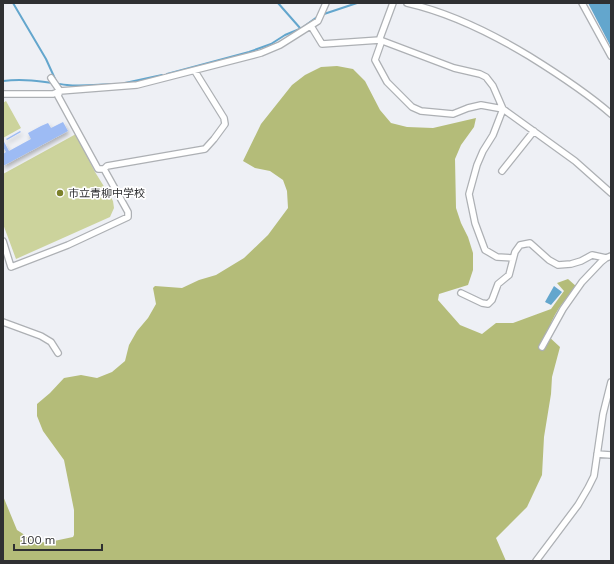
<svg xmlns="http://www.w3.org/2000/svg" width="614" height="564" font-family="Mulish,'Noto Sans JP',sans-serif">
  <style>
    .green { fill: #ccd39c }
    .forest { fill: #b4bc79 }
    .water { fill: #63a6cd }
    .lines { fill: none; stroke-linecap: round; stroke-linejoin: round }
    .stream { stroke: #63a6cd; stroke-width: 2 }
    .building { fill: #9dbbf4; filter: url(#shadow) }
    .minor-casing { stroke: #adb0b4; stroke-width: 8 }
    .minor { stroke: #fff; stroke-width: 5.5 }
    .poi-dot { fill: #7b802a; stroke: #fff; stroke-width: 1.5 }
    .labels { text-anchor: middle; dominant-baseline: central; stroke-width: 3.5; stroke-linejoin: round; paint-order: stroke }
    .poi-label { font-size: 11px; fill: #2f3032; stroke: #fff; text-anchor: start }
  </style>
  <defs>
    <filter id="shadow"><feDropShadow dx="1.5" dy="3" stdDeviation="2" flood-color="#0004"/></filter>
  </defs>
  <rect width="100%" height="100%" fill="#eef0f5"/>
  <path class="green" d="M 6,101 L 21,128 L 3,138 L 3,103 Z
    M 76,134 L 95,172 L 113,201 L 114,208 L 110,217 L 16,259 L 3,224 L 3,174 Z"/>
  <path class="forest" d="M 337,66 L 353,69 L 365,81 L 380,110 L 391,123 L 407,127 L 433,128 L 476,118 L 474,127 L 461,145 L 455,159 L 456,208 L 461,223 L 468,237 L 473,253 L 473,270 L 468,285 L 439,294 L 438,300 L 460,325 L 482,334 L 496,323 L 513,323 L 551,309 L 564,291 L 557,283 L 568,279 L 577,287 C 562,302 553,314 547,335 L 560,347 L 552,377 L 551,394 L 544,437 L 542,475 L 527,507 L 496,538 L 506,561 L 3,561 L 3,496 L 17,530 L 37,543 L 54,541 L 73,537 L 74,535 L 74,510 L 64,460 L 43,431 L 37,416 L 37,404 L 50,393 L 64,378 L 81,375 L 97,378 L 112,372 L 125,361 L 129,345 L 137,331 L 148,318 L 156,304 L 153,288 L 155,286 L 182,288 L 199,280 L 216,275 L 244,258 L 268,235 L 288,208 L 287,191 L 283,180 L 270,171 L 255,168 L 243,161 L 261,124 L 292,85 L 305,75 L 321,67 Z"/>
  <path class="water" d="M 588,3 L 609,3 L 611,6 L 611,47 Z
    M 554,286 L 562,292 L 551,305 L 545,302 Z"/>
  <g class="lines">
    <path class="stream" d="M 13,3 L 46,59 L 56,81
      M 278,3 L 300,28
      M 324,14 L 357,3
      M 167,74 L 249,52 L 271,44 L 285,35 L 302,28 L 317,17
      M 3,81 C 25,78 46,82 67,85 C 83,87 101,84 117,84
      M 125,83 L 162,75"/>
  </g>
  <path class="building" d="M 63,122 L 68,131 L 3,166 L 3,154 L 6,152 L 3,147 L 3,140 L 9,151 L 31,139 L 28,133 L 41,126 L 48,123 L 51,128 Z
    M 20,131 L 21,132 L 7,140 L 6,139 Z"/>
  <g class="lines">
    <g class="minor-casing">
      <path id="minor" d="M 393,3 L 380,38 L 381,43 L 375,60 L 387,82 L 412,107 L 421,111 L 453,114 L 468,108 L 481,105 L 503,109 L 575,161 L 611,193
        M 407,3 C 451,13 491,33 529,56 C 558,74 586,92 611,114
        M 582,3 L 611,56
        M 311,26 L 322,44 L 380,40 L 454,68 L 480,74 L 486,77 L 493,86 L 503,109 L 493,135 L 483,151 L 477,165 L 469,194 L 475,223 L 485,250 L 497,257 L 513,258
        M 51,78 L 60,91 L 58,96 L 98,169 L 104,169 L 107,166 L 205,149 L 214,139 L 225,124 L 224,118 L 196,73 L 196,71
        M 3,94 L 53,94 L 60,91 L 137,85 L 261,53 L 280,45 L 318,21 L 326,3
        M 502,171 L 534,131
        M 3,241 L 11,267 L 68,245 L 128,217 L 128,212 L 104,169
        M 461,293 L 482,303 L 488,304 L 492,300 L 498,284 L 509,275 L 515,252 L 520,245 L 530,243 L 549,260 L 558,265 L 571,264 L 581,261 L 592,255 L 606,258
        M 3,322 L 41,336 L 51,342 L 58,353
        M 542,347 L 563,309 L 582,282 L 601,262 L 606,258 L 611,256
        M 597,454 L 611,455
        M 536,561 L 578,505 L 588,488 L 594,476 L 603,414 L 611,382"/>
    </g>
    <use href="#minor" class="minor"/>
  </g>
  <circle class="poi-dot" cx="60" cy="193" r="4"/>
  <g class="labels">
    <g class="poi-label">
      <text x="68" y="193">市立青柳中学校</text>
    </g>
  </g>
  <rect width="614" height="564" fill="none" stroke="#2f3032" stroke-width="8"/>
  <path d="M14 544v6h88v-6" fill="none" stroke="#2f3032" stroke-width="2"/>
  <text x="20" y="544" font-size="12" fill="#2f3032" stroke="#ffffff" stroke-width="3" paint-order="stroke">100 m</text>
</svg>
